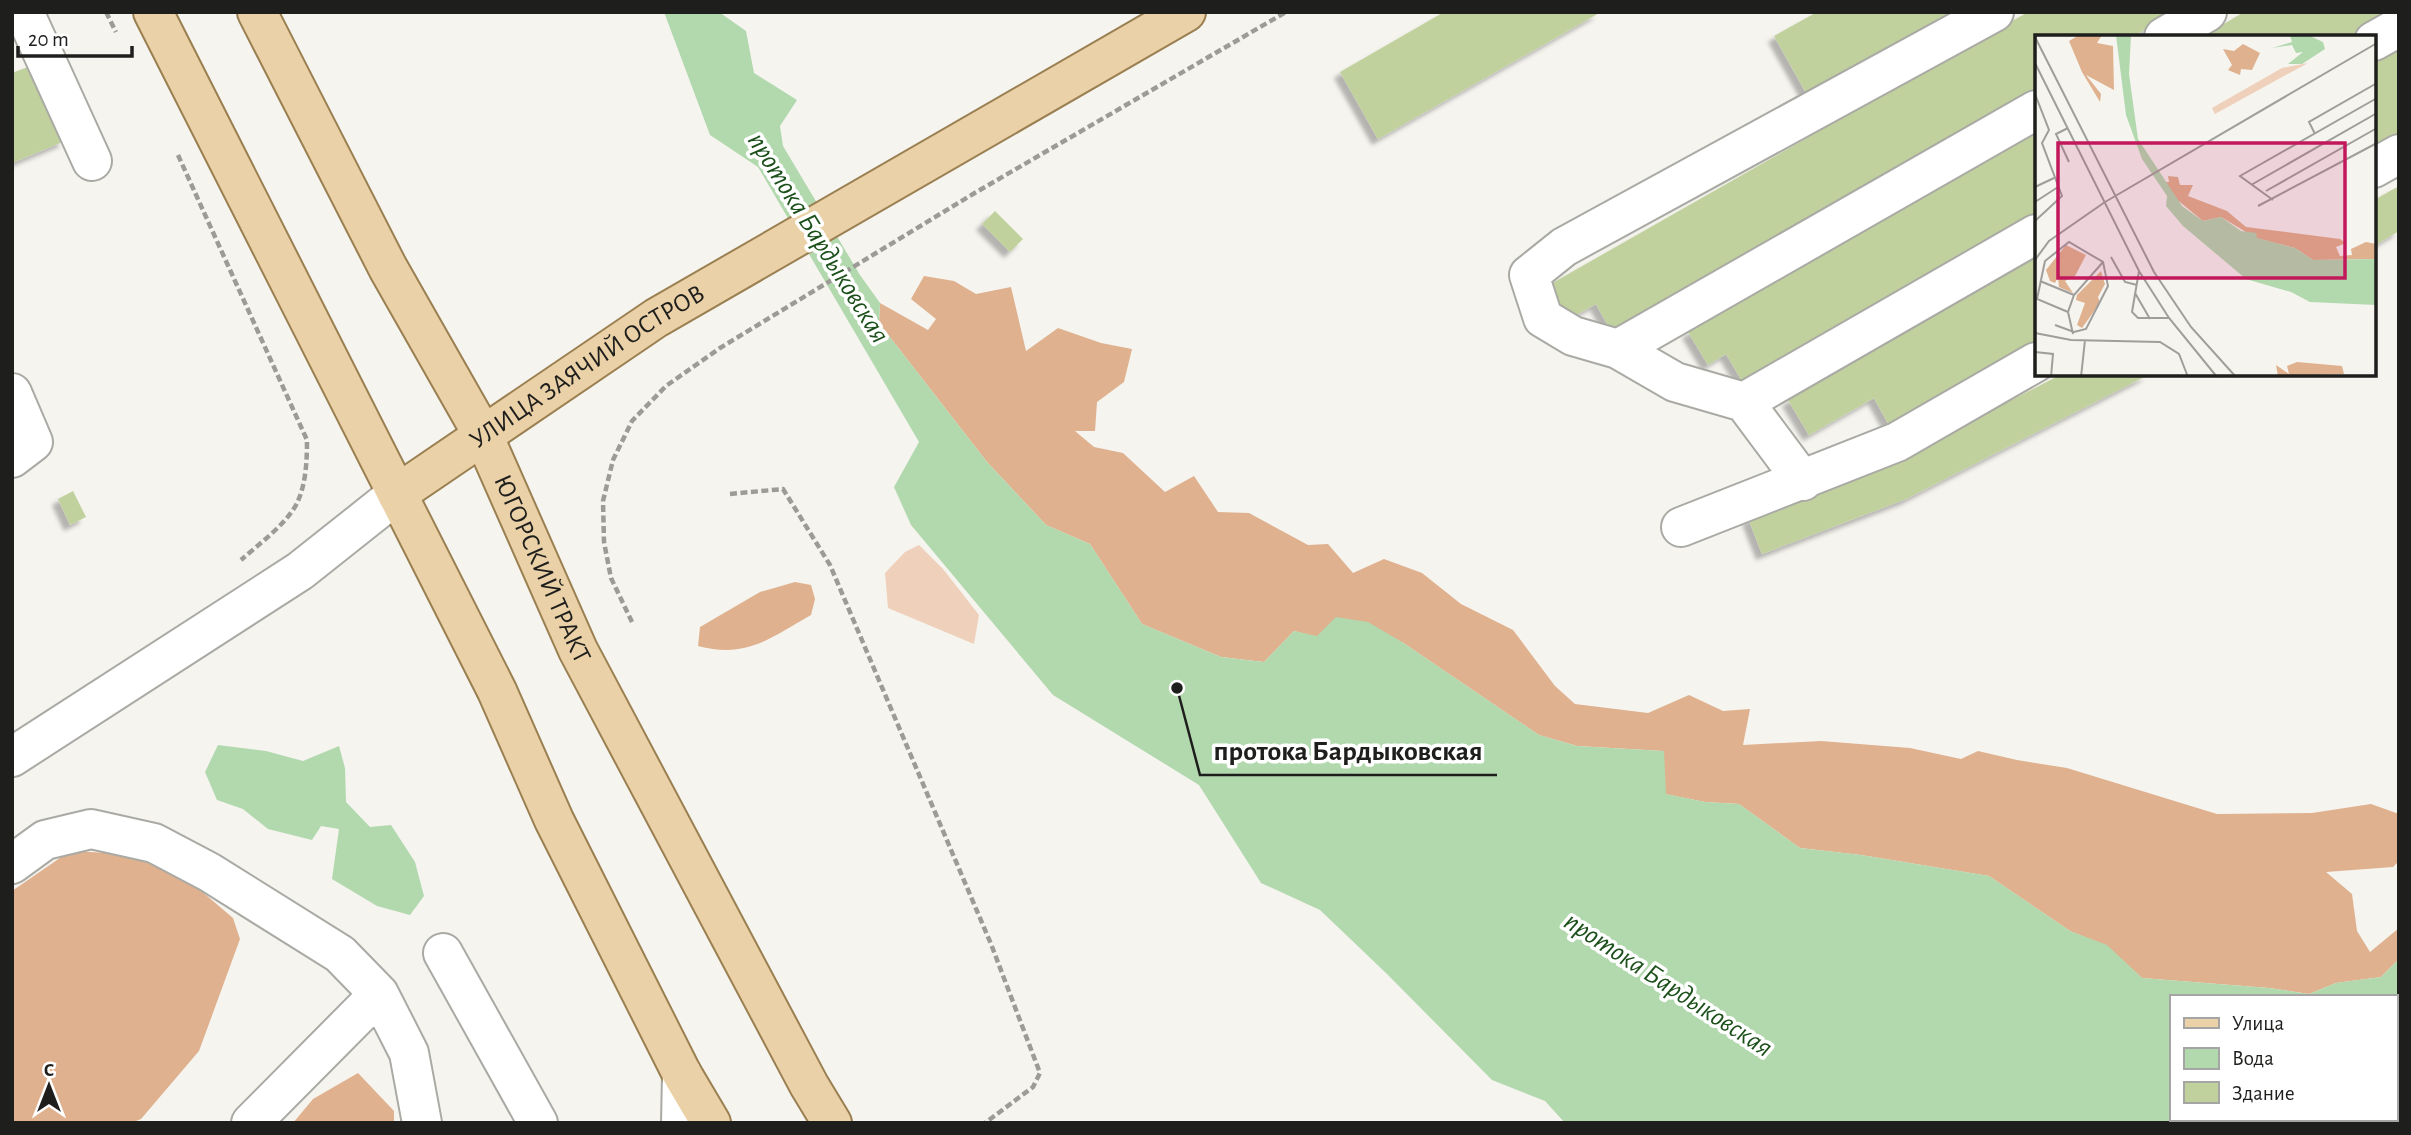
<svg xmlns="http://www.w3.org/2000/svg" width="2411" height="1135" font-family="'Alegreya Sans',sans-serif">
  <style>
    .green { fill: #efd0ba }
    .forest { fill: #dfb18e }
    .water { fill: #b2d8ae; fill-rule: evenodd }
    .building { fill: #c1d19d; filter: url(#shadow) }
    .lines { fill: none; stroke-linecap: round; stroke-linejoin: round }
    .minor-casing { stroke: #aaaaa5; stroke-width: 42 }
    .major-casing { stroke: #9a7f51; stroke-width: 42 }
    .path { stroke: #9c9b97; stroke-width: 4.5; stroke-dasharray: 7 3.5; stroke-linecap: butt }
    .minor { stroke: #fff; stroke-width: 38 }
    .major { stroke: #ebd1a7; stroke-width: 38 }
    .labels { text-anchor: middle; dominant-baseline: central; stroke-width: 7; stroke-linejoin: round; paint-order: stroke }
    .street-label { font-size: 26px; fill: #1e1e1c; stroke: #fff }
    .water-label { font-size: 28px; font-style: italic; fill: #1c501a; stroke: #fff }
    .inset-road { fill: none; stroke: #9f9e9b; stroke-width: 2 }
    .view { fill: #c2185b; fill-opacity: 0.15; stroke: #c2185b; stroke-width: 3.5 }
    .inset-edge { fill: none; stroke: #1e1e1c; stroke-width: 3.5 }
    .leader { fill: none; stroke: #1e1e1c; stroke-width: 2.5 }
    .callout-dot { fill: #1e1e1c; stroke: #fff; stroke-width: 2.5 }
    .callout-label { font-size: 28px; text-anchor: middle; font-weight: bold; fill: #1e1e1c; stroke: #fff; stroke-width: 7; stroke-linejoin: round; paint-order: stroke }
  </style>
  <defs>
    <filter id="shadow"><feDropShadow dx="-6" dy="6" stdDeviation="2" flood-color="#0004"/></filter>
  </defs>
  <rect width="100%" height="100%" fill="#f5f4ef"/>
  <path class="green" d="M 919,545 L 943,569 L 979,615 L 974,644 L 888,608 L 885,573 L 905,552 Z"/>
  <path class="forest" d="M 924,276 L 954,281 L 976,294 L 1011,287 L 1026,351 L 1058,328 L 1101,343 L 1132,349 L 1124,382 L 1097,402 L 1095,431 L 1075,431 L 1094,447 L 1123,453 L 1165,492 L 1194,476 L 1218,512 L 1249,513 L 1308,545 L 1328,544 L 1353,573 L 1384,559 L 1422,573 L 1461,604 L 1513,630 L 1555,686 L 1575,704 L 1648,713 L 1689,695 L 1723,711 L 1750,709 L 1743,745 L 1821,741 L 1910,748 L 1961,759 L 1978,751 L 2017,760 L 2067,768 L 2217,814 L 2312,813 L 2371,804 L 2399,814 L 2399,861 L 2393,867 L 2326,872 L 2352,894 L 2357,931 L 2370,952 L 2399,928 L 2399,959 L 2381,977 L 2336,983 L 2309,994 L 2269,988 L 2142,978 L 2107,946 L 2070,931 L 1989,876 L 1861,855 L 1800,848 L 1739,804 L 1705,802 L 1665,794 L 1663,751 L 1577,746 L 1539,735 L 1402,642 L 1317,637 L 1294,631 L 1264,662 L 1221,657 L 1142,624 L 1090,544 L 1046,525 L 987,462 L 879,323 L 880,303 L 928,330 L 936,319 L 911,299 Z
    M 795,582 L 811,585 L 815,599 L 811,615 C 770,638 747,659 698,646 L 700,627 L 760,592 Z
    M 70,851 L 128,854 L 193,884 L 233,918 L 240,939 L 199,1051 L 141,1119 L 131,1123 L 12,1123 L 12,891 Z
    M 358,1073 L 394,1111 L 394,1123 L 293,1123 L 313,1099 Z"/>
  <path class="water" d="M 664,12 L 719,12 L 746,31 L 754,73 L 797,100 L 780,126 L 783,146 L 860,275 L 880,303 L 879,323 L 987,462 L 1046,525 L 1090,544 L 1142,624 L 1221,657 L 1264,662 L 1294,631 L 1317,636 L 1336,617 L 1368,622 L 1402,642 L 1539,735 L 1577,746 L 1664,751 L 1666,794 L 1705,802 L 1739,804 L 1800,848 L 1861,855 L 1989,876 L 2070,931 L 2107,945 L 2142,978 L 2269,988 L 2309,994 L 2336,983 L 2381,977 L 2399,959 L 2399,1123 L 1565,1123 L 1545,1101 L 1492,1080 L 1387,974 L 1320,910 L 1261,883 L 1199,785 L 1053,695 L 911,525 L 894,487 L 919,442 L 758,167 L 710,135 ZM 2171,997 L 2395,997 L 2395,1119 L 2171,1119 Z
    M 218,745 L 266,751 L 303,761 L 339,746 L 345,768 L 346,802 L 370,827 L 391,825 L 415,862 L 424,896 L 410,915 L 377,906 L 332,879 L 339,829 L 321,826 L 312,840 L 268,829 L 243,809 L 217,800 L 205,772 Z"/>
  <path class="building" d="M 1444,12 L 1601,12 L 1378,139 L 1340,72 Z
    M 1817,12 L 1965,12 L 1810,100 L 1774,36 Z
    M 2028,12 L 2175,12 L 2132,37 L 2036,37 L 2036,91 L 1612,333 L 1596,304 L 1569,319 L 1549,285 Z
    M 2244,12 L 2394,12 L 2352,37 L 2202,37 Z
    M 2399,48 L 2399,134 L 2374,148 L 2374,62 Z
    M 33,65 L 65,141 L 12,163 L 12,73 Z
    M 2036,132 L 2036,218 L 1745,386 L 1726,354 L 1708,365 L 1688,332 Z
    M 2399,186 L 2399,231 L 2374,246 L 2374,200 Z
    M 995,211 L 1023,239 L 1010,252 L 982,224 Z
    M 2036,257 L 2036,343 L 1890,427 L 1874,398 L 1809,435 L 1788,400 Z
    M 2062,374 L 2150,374 L 1906,499 L 1762,554 L 1748,518 L 1888,464 Z
    M 73,491 L 86,517 L 70,525 L 58,499 Z"/>
  <g class="lines">
    <g class="minor-casing">
      <path id="minor" d="M 24,12 L 92,161
        M 2164,37 L 2207,12
        M 2374,41 L 2399,27
        M 2374,168 L 2399,154
        M 1618,349 L 2036,110
        M 12,393 L 33,442 L 12,458
        M 1744,402 L 2036,234
        M 1803,481 L 1744,402 L 1675,382 L 1618,349 L 1573,336 L 1543,318 L 1529,275 L 1564,247 L 1994,12
        M 1681,527 L 1897,442 L 2036,362
        M 12,757 L 300,571 L 397,494
        M 12,864 L 45,840 L 91,829 L 154,843 L 209,872 L 340,954 L 379,994 L 409,1053 L 422,1123
        M 443,953 L 538,1123
        M 251,1123 L 379,994
        M 681,1123 L 682,1074"/>
    </g>
    <g class="major-casing">
      <g id="major">
        <path d="M 153,12 L 497,691 L 554,820 L 682,1074 L 711,1123"/>
        <path id="s1" d="M 257,12 L 388,268 L 483,435 L 578,650 L 809,1085 L 832,1123"/>
        <path id="s2" d="M 397,494 L 656,318 L 1186,12"/>
      </g>
    </g>
    <path class="path" d="M 106,12 L 116,32
      M 178,155 L 307,440 C 307,461 306,486 296,505 C 285,525 258,545 241,560
      M 730,494 L 783,489 L 830,565 L 991,944 L 1040,1073 L 1033,1087 L 985,1123
      M 632,622 L 611,578 L 604,542 L 603,501 L 613,460 L 632,421 L 666,386 L 720,348 L 973,194 L 1286,12"/>
    <use href="#minor" class="minor"/>
    <use href="#major" class="major"/>
  </g>
  <g class="labels">
    <g class="street-label">
      <text stroke="none"><textPath href="#s2" startOffset="229">УЛИЦА ЗАЯЧИЙ ОСТРОВ</textPath></text>
      <text stroke="none"><textPath href="#s1" startOffset="626">ЮГОРСКИЙ ТРАКТ</textPath></text>
    </g>
    <g class="water-label">
      <text transform="translate(818 238) rotate(58)">протока Бардыковская</text>
      <text transform="translate(1668 985) rotate(33)">протока Бардыковская</text>
    </g>
  </g>
  <g transform="translate(2035 35)">
    <rect width="341" height="341" fill="#f5f4ef"/>
    <path d="M 273,28 L 238,47 L 180,79 L 177,73 L 247,33 Z" fill="#efd0ba"/>
    <path d="M 44,0 L 67,0 L 62,8 L 78,11 L 79,55 L 51,40 L 66,59 L 65,67 L 47,37 L 34,6 ZM 208,9 L 225,18 L 217,35 L 206,34 L 205,40 L 193,35 L 197,30 L 188,14 L 199,16 ZM 133,141 L 143,142 L 145,150 L 158,150 L 153,161 L 192,176 L 211,192 L 305,204 L 311,208 L 301,212 L 305,221 L 317,220 L 316,214 L 331,207 L 341,209 L 341,224 L 278,225 L 260,213 L 221,203 L 186,182 L 168,186 L 140,163 L 128,147 L 134,147 ZM 31,210 L 51,220 L 40,241 L 30,246 L 38,258 L 24,252 L 23,242 L 20,248 L 15,246 L 11,235 ZM 66,236 L 70,249 L 63,262 L 65,268 L 47,293 L 42,290 L 50,268 L 41,265 L 42,260 ZM 262,327 L 307,331 L 309,339 L 243,341 L 241,330 L 254,339 L 252,331 Z" fill="#dfb18e"/>
    <path d="M 81,0 L 96,0 L 94,39 L 103,104 L 147,171 L 168,186 L 186,182 L 206,196 L 221,198 L 222,203 L 260,213 L 278,225 L 341,224 L 341,270 L 275,267 L 256,257 L 211,244 L 148,191 L 131,171 L 132,161 L 107,124 L 91,80 ZM 255,0 L 273,0 L 288,7 L 290,14 L 267,29 L 253,29 L 268,17 L 261,18 L 257,10 L 237,13 L 257,7 Z" fill="#b2d8ae"/>
    <path class="inset-road" d="M 0,2 L 119,237 L 156,292 L 201,342M 0,28 L 104,236 L 134,283 L 182,342M 0,59 L 14,95 L 7,108 L 27,161 L 0,186M 33,93 L 21,99 L 34,127M 280,99 L 274,87 L 342,48M 216,150 L 342,78M 0,152 L 19,143M 231,156 L 342,93M 238,165 L 205,141 L 342,63M 0,167 L 23,152M 70,167 L 342,8M 223,171 L 342,108M 76,222 L 90,247 L 102,250M 0,225 L 14,206 L 70,167M 104,236 L 97,277 L 103,283 L 134,283M 5,246 L 39,260M 100,258 L 115,284M 20,290 L 39,297 L 51,294 L 73,251 L 68,227 L 34,207 L 10,226 L 2,264 L 33,277M 0,298 L 36,305 L 125,307 L 144,319 L 153,342M 38,299 L 33,277 L 39,260 L 68,227M 0,317 L 18,319 L 16,342M 46,342 L 50,305"/>
    <path class="view" d="M 23,108 L 310,108 L 310,243 L 23,243 Z"/>
    <rect width="341" height="341" class="inset-edge"/>
  </g>
  <path class="leader" d="M1177 688L1200 775H1497"/>
  <circle class="callout-dot" cx="1177" cy="688" r="7"/>
  <g class="callout-label">
    <text x="1348" y="760">протока Бардыковская</text>
  </g>
  <rect width="2411" height="1135" fill="none" stroke="#1e1e1c" stroke-width="28"/>
  <rect x="2170" y="995" width="228" height="126" fill="#ffffff" stroke="#a5a5a4" stroke-width="2"/>
  <rect x="2184" y="1018" width="35" height="10" fill="#ebd1a7" stroke="#a5a5a4" stroke-width="2"/>
  <text x="2232" y="1030" font-size="21" fill="#1e1e1c">Улица</text>
  <rect x="2184" y="1048" width="35" height="21" fill="#b2d8ae" stroke="#a5a5a4" stroke-width="2"/>
  <text x="2232" y="1065" font-size="21" fill="#1e1e1c">Вода</text>
  <rect x="2184" y="1082" width="35" height="21" fill="#c1d19d" stroke="#a5a5a4" stroke-width="2"/>
  <text x="2232" y="1100" font-size="21" fill="#1e1e1c">Здание</text>
  <g transform="translate(49 1086)" stroke="#ffffff" stroke-width="5" paint-order="stroke">
  <path d="M0-5L12 26L0 18L-12 26Z" fill="#1e1e1c"/>
  <text y="-10" font-size="19" font-weight="bold" text-anchor="middle" fill="#1e1e1c">С</text>
  </g>
  <path d="M18 46v10h114v-10" fill="none" stroke="#1e1e1c" stroke-width="3.5"/>
  <text x="28" y="46" font-size="21" fill="#1e1e1c" stroke="#ffffff" stroke-width="5" paint-order="stroke">20 m</text>
</svg>
